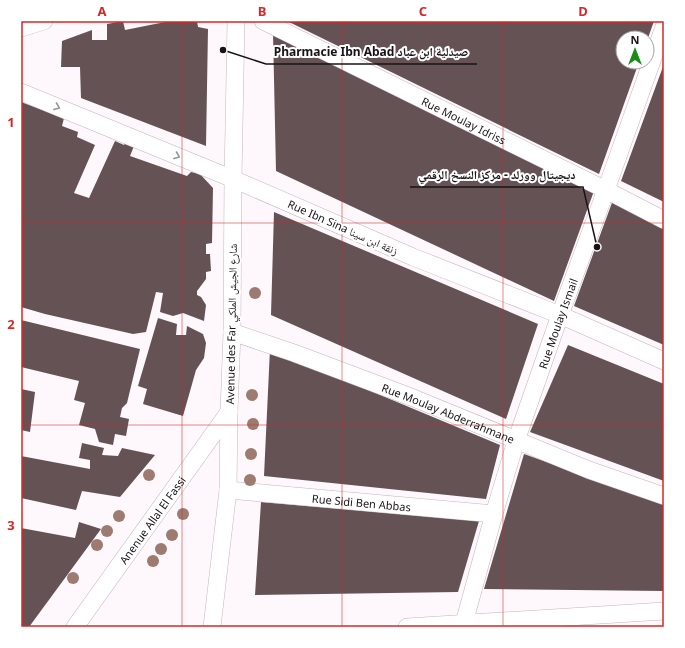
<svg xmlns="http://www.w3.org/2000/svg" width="685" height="648" font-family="'Noto Sans','Noto Naskh Arabic',sans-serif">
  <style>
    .building { fill: #655255 }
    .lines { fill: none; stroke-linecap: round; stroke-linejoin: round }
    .minor-casing { stroke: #c5b4c0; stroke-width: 18 }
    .minor { stroke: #fff; stroke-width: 17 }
    .tree { fill: #9d7b71 }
    .oneway { stroke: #989597 }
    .grid { fill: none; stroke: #d62828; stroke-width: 1; stroke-opacity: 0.55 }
    .labels { text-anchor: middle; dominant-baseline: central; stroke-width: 4; stroke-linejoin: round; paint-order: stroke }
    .street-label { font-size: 11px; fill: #191317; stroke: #fff }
    .leader { fill: none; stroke: #191317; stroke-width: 1.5 }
    .callout-dot { fill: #191317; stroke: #fff; stroke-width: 1.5 }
    .callout-label { font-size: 12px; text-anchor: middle; font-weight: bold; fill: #191317; stroke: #fff; stroke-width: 4; stroke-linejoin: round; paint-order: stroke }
    .neatline { fill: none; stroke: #d62828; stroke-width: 1.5 }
    .grid-label { font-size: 13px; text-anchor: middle; font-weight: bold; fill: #d62828 }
  </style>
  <rect width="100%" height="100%" fill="#fef7fc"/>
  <path class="building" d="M 123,21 L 125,30 L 170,21 L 197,21 L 198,27 L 208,29 L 206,146 L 81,98 L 80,67 L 61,67 L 62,41 L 92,30 L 92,40 L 107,40 L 107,24 Z
    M 287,21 L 654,21 L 648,38 L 623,38 L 623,62 L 639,62 L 599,174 Z
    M 273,33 L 594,191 L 554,301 L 276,171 Z
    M 664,64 L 664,202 L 621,181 Z
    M 21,102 L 64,118 L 62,126 L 78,132 L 77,137 L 95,145 L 74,193 L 89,198 L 115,141 L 124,145 L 126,142 L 134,146 L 130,156 L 187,176 L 191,172 L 200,174 L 213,188 L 212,243 L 206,244 L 206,254 L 210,254 L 211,271 L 206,272 L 206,279 L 197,291 L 197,295 L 201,297 L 206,305 L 204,321 L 183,313 L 173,316 L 160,312 L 163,293 L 156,292 L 146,332 L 133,334 L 45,314 L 21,307 Z
    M 613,200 L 664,227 L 664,345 L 574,306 Z
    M 274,212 L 538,324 L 506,419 L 271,315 Z
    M 158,318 L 177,324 L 176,335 L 186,335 L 187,326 L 203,334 L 206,343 L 204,358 L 196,370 L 183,416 L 143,404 L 147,389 L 138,386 Z
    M 21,320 L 140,349 L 127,403 L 122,408 L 120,417 L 129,419 L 126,436 L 115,434 L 113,445 L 99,442 L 95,429 L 79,425 L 85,403 L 74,400 L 79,381 L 21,367 Z
    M 568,345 L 664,384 L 664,481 L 530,432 Z
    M 270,349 L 500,445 L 486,499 L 264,476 Z
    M 21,389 L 35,392 L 30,432 L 21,430 Z
    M 82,443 L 104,448 L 102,455 L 118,456 L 122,448 L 155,455 L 120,497 L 82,491 L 76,510 L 21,498 L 21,456 L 90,469 L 90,460 L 79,458 Z
    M 524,454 L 664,504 L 664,591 L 484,589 Z
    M 261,502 L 479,521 L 458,592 L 255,595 Z
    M 79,522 L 101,529 L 29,627 L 21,627 L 21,528 L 75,538 Z"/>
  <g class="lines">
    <g class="minor-casing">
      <g id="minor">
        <path id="s1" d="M 263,21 L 606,190 L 664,220"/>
        <path d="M 21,28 L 44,21"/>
        <path d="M 21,92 L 233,179 L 413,257 L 560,315 L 664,361"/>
        <path id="s2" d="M 232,332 L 294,353 L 411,397 L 589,470 L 664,496"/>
        <path id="s3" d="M 228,490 L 494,514"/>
        <path id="s4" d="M 464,623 L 494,514 L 516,441 L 560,315 L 606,190 L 664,27"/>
        <path id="s5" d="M 75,627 L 229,412"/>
        <path d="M 212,627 L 228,490 L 229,412 L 232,332 L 233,179 L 236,21"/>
        <path d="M 407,627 L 664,611"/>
      </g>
    </g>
    <use href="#minor" class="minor"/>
  </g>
  <g class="tree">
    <circle cx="255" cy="293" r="6"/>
    <circle cx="252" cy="395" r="6"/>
    <circle cx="253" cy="424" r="6"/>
    <circle cx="251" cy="454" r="6"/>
    <circle cx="149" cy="475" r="6"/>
    <circle cx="250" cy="480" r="6"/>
    <circle cx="183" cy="514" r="6"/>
    <circle cx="119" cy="516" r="6"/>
    <circle cx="107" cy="531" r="6"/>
    <circle cx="172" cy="535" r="6"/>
    <circle cx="97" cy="545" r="6"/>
    <circle cx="161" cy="549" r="6"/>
    <circle cx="153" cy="561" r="6"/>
    <circle cx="73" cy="578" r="6"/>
  </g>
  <defs><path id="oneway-chevron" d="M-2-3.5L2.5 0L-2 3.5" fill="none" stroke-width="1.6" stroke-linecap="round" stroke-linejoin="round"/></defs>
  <g class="oneway">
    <use href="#oneway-chevron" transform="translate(57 107) rotate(22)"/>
    <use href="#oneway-chevron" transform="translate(177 156) rotate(22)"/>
  </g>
  <path class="grid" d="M 182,21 L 182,627M 342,21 L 342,627M 503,21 L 503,627M 21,223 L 664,223M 21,425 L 664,425"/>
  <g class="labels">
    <g class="street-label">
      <text stroke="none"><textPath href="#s1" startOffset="224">Rue Moulay Idriss</textPath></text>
      <text transform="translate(343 227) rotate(24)">Rue Ibn Sina زنقة ابن سينا</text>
      <text stroke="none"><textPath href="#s4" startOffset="314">Rue Moulay Ismail</textPath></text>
      <text transform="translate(231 324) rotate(-89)">Avenue des Far شارع الجيش الملكي</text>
      <text stroke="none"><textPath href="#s2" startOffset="231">Rue Moulay Abderrahmane</textPath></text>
      <text stroke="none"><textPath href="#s3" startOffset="134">Rue Sidi Ben Abbas</textPath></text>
      <text stroke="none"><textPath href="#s5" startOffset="132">Anenue Allal El Fassi</textPath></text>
    </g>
  </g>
  <path class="leader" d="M223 50L266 64H477M597 247L583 187H410"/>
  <g class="callout-dot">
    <circle cx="223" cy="50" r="4"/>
    <circle cx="597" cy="247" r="4"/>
  </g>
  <g class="callout-label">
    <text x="371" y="56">Pharmacie Ibn Abad صيدلية ابن عباد</text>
    <text x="497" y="179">ديجيتال وورلد - مركز النسخ الرقمي</text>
  </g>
  <rect width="685" height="648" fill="none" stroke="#ffffff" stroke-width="44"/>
  <g transform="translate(635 50)"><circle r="19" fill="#ffffff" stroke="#a3a1a2"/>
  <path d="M0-3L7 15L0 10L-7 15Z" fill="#178d16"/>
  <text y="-6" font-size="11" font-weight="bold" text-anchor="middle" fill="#191317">N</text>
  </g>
  <rect x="22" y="22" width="641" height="604" class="neatline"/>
  <g class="grid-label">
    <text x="102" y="16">A</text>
    <text x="262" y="16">B</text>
    <text x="423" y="16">C</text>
    <text x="583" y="16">D</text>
    <text x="11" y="127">1</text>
    <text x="11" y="329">2</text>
    <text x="11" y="530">3</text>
  </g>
</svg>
